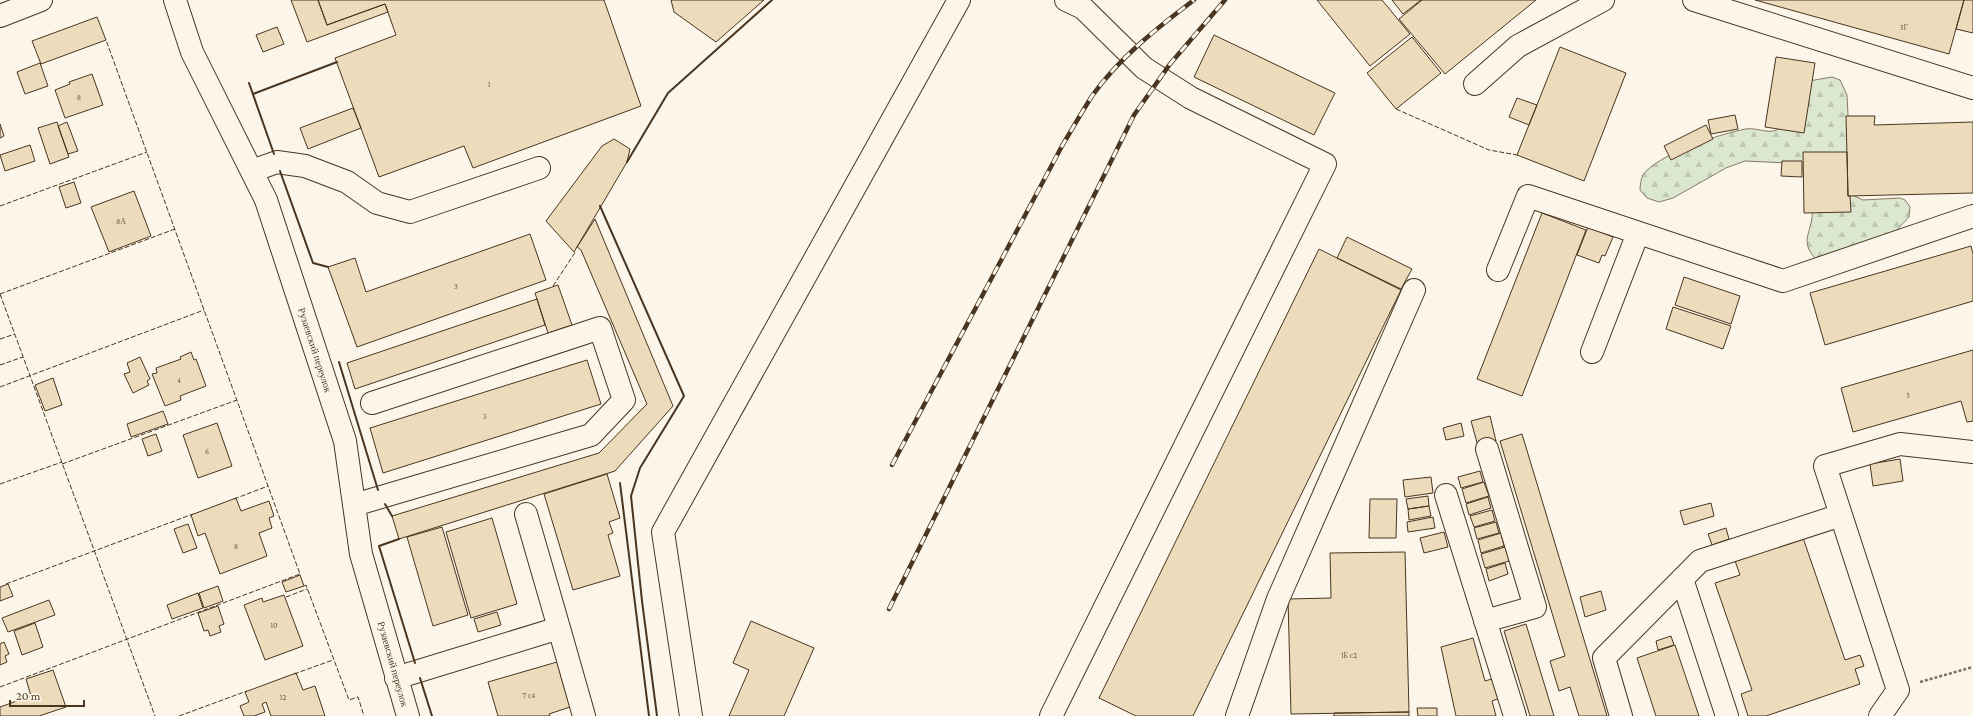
<svg xmlns="http://www.w3.org/2000/svg" width="1973" height="716" font-family="'Crimson Pro',serif">
  <style>
    .forest { fill: url(#forest-firs); stroke: #887966 }
    .building { fill: #ecdcbc; stroke: #4a3520 }
    .lines { fill: none; stroke-linecap: round; stroke-linejoin: round }
    .minor-casing { stroke: #4a3520; stroke-width: 24 }
    .path { stroke: #7f6f5c; stroke-width: 2.5; stroke-dasharray: 3 2; stroke-linecap: butt }
    .minor { stroke: #fbf6e9; stroke-width: 22 }
    .rail-casing { stroke: #4a3520; stroke-width: 4.5 }
    .rail { stroke: #fbf6e9; stroke-width: 3; stroke-dasharray: 9; stroke-linecap: butt }
    .fence { stroke: #4a3520; stroke-width: 1; stroke-dasharray: 5 2; stroke-linecap: butt }
    .wall { stroke: #4a3520; stroke-width: 2 }
    .labels { text-anchor: middle; dominant-baseline: central; stroke-width: 3; stroke-linejoin: round; paint-order: stroke }
    .number-label { font-size: 8px; fill: #725f47 }
    .street-label { font-size: 10px; fill: #4a3520; stroke: #fbf6e9 }
  </style>
  <defs>
    <pattern id="forest-firs" width="22" height="20" patternUnits="userSpaceOnUse"><rect width="22" height="20" fill="#dce7d0"/><path d="M5 1l3.5 6h-7zM16 11l3.5 6h-7z" fill="#bec7b2"/></pattern>
  </defs>
  <rect width="100%" height="100%" fill="#fbf6e9"/>
  <path class="forest" d="M 1832,77 L 1840,80 L 1847,95 L 1852,195 L 1863,200 L 1900,198 L 1905,200 L 1910,207 L 1909,217 L 1892,235 L 1816,259 C 1797,240 1815,229 1812,208 C 1811,196 1807,183 1804,171 L 1788,163 L 1745,161 L 1726,168 L 1673,198 L 1659,202 L 1647,198 L 1640,190 C 1640,185 1641,179 1643,175 C 1656,155 1722,133 1746,129 C 1757,127 1768,135 1779,129 C 1792,122 1802,94 1809,81 Z"/>
  <path class="building" d="M 291,0 L 318,0 L 327,25 L 385,4 L 388,12 L 307,42 Z
    M 318,0 L 604,0 L 641,106 L 473,168 L 464,146 L 379,177 L 335,58 L 396,35 L 385,4 L 327,25 Z
    M 671,0 L 764,0 L 716,42 L 674,12 Z
    M 1317,0 L 1382,0 L 1410,34 L 1370,66 Z
    M 1392,0 L 1421,0 L 1403,14 Z
    M 1422,0 L 1536,0 L 1445,74 L 1399,19 Z
    M 1755,0 L 1964,0 L 1949,54 Z
    M 1964,0 L 1973,0 L 1973,33 L 1956,29 Z
    M 97,17 L 106,40 L 41,64 L 32,41 Z
    M 277,27 L 284,44 L 263,52 L 256,35 Z
    M 1214,35 L 1335,93 L 1314,135 L 1194,77 Z
    M 1412,37 L 1441,73 L 1396,109 L 1367,73 Z
    M 1560,47 L 1626,73 L 1584,181 L 1517,155 Z
    M 1776,57 L 1815,63 L 1804,133 L 1765,127 Z
    M 40,63 L 48,86 L 25,94 L 17,72 Z
    M 92,74 L 103,105 L 65,118 L 55,90 L 70,84 L 69,82 Z
    M 1517,98 L 1537,105 L 1529,125 L 1509,117 Z
    M 353,108 L 361,128 L 308,149 L 300,128 Z
    M 1735,115 L 1738,129 L 1711,134 L 1708,120 Z
    M 1846,116 L 1875,116 L 1874,125 L 1973,122 L 1973,193 L 1848,196 Z
    M 57,122 L 69,157 L 50,164 L 38,128 Z
    M 67,122 L 78,151 L 68,154 L 58,126 Z
    M 0,124 L 4,136 L 0,138 Z
    M 1706,125 L 1713,139 L 1671,160 L 1664,146 Z
    M 614,139 L 630,149 L 627,162 L 574,252 L 546,221 L 602,146 Z
    M 30,145 L 35,161 L 5,171 L 0,155 Z
    M 1803,152 L 1847,152 L 1848,196 L 1850,196 L 1851,212 L 1804,213 Z
    M 1782,161 L 1802,161 L 1802,177 L 1781,176 Z
    M 74,182 L 81,203 L 66,208 L 59,187 Z
    M 134,191 L 151,236 L 109,252 L 91,207 Z
    M 1542,213 L 1586,230 L 1522,396 L 1477,379 Z
    M 595,219 L 673,406 L 615,471 L 399,539 L 392,516 L 599,453 L 647,404 L 581,250 L 577,247 Z
    M 1588,227 L 1613,237 L 1605,256 L 1602,255 L 1599,263 L 1577,255 Z
    M 530,234 L 546,280 L 357,347 L 328,267 L 355,258 L 366,292 Z
    M 1347,237 L 1412,269 L 1401,289 L 1337,258 Z
    M 1971,246 L 1973,254 L 1973,301 L 1825,345 L 1810,293 Z
    M 1319,249 L 1401,290 L 1193,716 L 1136,716 L 1099,698 Z
    M 1684,277 L 1740,296 L 1731,324 L 1675,305 Z
    M 558,285 L 572,325 L 548,333 L 535,293 Z
    M 537,299 L 545,325 L 355,389 L 347,363 Z
    M 1673,307 L 1731,326 L 1723,349 L 1666,329 Z
    M 1973,350 L 1973,421 L 1967,422 L 1961,401 L 1853,432 L 1841,388 Z
    M 191,352 L 194,360 L 196,359 L 206,386 L 180,396 L 181,400 L 165,406 L 152,374 L 157,373 L 156,368 L 181,359 L 180,357 Z
    M 140,357 L 150,379 L 147,381 L 149,385 L 133,393 L 124,374 L 130,372 L 127,363 Z
    M 587,360 L 601,404 L 383,473 L 370,428 Z
    M 53,378 L 62,405 L 45,411 L 35,385 Z
    M 163,411 L 168,424 L 131,437 L 127,424 Z
    M 1490,416 L 1496,441 L 1478,446 L 1471,421 Z
    M 217,423 L 232,466 L 198,478 L 183,435 Z
    M 1461,423 L 1464,436 L 1446,440 L 1443,428 Z
    M 156,434 L 162,451 L 148,456 L 142,439 Z
    M 1522,434 L 1607,716 L 1579,716 L 1570,687 L 1559,691 L 1550,661 L 1565,656 L 1500,441 Z
    M 1900,459 L 1903,481 L 1873,486 L 1870,464 Z
    M 1480,471 L 1483,482 L 1461,488 L 1458,477 Z
    M 607,474 L 620,518 L 609,522 L 613,533 L 608,535 L 620,576 L 573,590 L 544,494 Z
    M 1431,477 L 1433,493 L 1405,497 L 1403,480 Z
    M 1484,482 L 1489,496 L 1466,503 L 1462,489 Z
    M 1428,496 L 1429,506 L 1408,509 L 1406,499 Z
    M 1488,497 L 1491,508 L 1469,515 L 1466,504 Z
    M 236,498 L 241,511 L 269,501 L 274,516 L 269,518 L 272,528 L 259,533 L 267,556 L 220,574 L 205,533 L 198,536 L 191,515 Z
    M 1370,499 L 1397,499 L 1396,538 L 1369,538 Z
    M 1711,503 L 1714,516 L 1684,525 L 1680,511 Z
    M 1429,506 L 1431,516 L 1409,520 L 1408,509 Z
    M 1492,510 L 1495,521 L 1474,527 L 1470,516 Z
    M 1433,517 L 1435,528 L 1408,532 L 1407,522 Z
    M 492,518 L 517,604 L 471,618 L 446,532 Z
    M 1496,522 L 1499,533 L 1477,539 L 1474,528 Z
    M 188,524 L 197,548 L 183,553 L 174,529 Z
    M 442,527 L 468,615 L 433,626 L 407,537 Z
    M 1726,528 L 1729,539 L 1712,545 L 1708,534 Z
    M 1444,532 L 1448,547 L 1424,553 L 1420,538 Z
    M 1801,532 L 1845,660 L 1860,655 L 1864,666 L 1855,669 L 1860,684 L 1766,716 L 1748,716 L 1741,694 L 1752,690 L 1715,583 L 1740,575 L 1733,555 Z
    M 1501,533 L 1504,546 L 1481,553 L 1478,540 Z
    M 1505,547 L 1509,561 L 1485,568 L 1481,554 Z
    M 1405,552 L 1409,712 L 1291,714 L 1288,599 L 1331,598 L 1330,553 Z
    M 1505,563 L 1508,574 L 1489,581 L 1486,569 Z
    M 300,575 L 304,586 L 286,592 L 282,582 Z
    M 8,584 L 13,596 L 0,601 L 0,587 Z
    M 218,586 L 223,601 L 204,608 L 199,593 Z
    M 1601,591 L 1606,610 L 1585,617 L 1580,597 Z
    M 198,593 L 203,608 L 172,619 L 167,605 Z
    M 284,595 L 303,646 L 265,660 L 244,605 L 262,598 L 263,602 Z
    M 49,600 L 55,615 L 8,632 L 2,618 Z
    M 218,606 L 224,624 L 219,626 L 221,632 L 210,636 L 208,630 L 204,631 L 198,613 Z
    M 497,612 L 501,625 L 478,632 L 474,619 Z
    M 751,621 L 814,648 L 784,716 L 729,716 L 749,670 L 733,663 Z
    M 35,623 L 43,647 L 22,655 L 14,631 Z
    M 1526,624 L 1554,716 L 1530,716 L 1504,631 Z
    M 1671,636 L 1674,645 L 1658,650 L 1656,641 Z
    M 1473,638 L 1485,681 L 1495,678 L 1500,698 L 1492,701 L 1496,716 L 1456,716 L 1441,647 Z
    M 4,642 L 9,654 L 5,656 L 7,662 L 0,665 L 0,644 Z
    M 1675,645 L 1699,716 L 1656,716 L 1637,658 Z
    M 557,662 L 570,707 L 549,714 L 550,716 L 498,716 L 488,682 Z
    M 53,670 L 66,707 L 39,716 L 0,716 L 0,707 L 31,696 L 26,679 Z
    M 296,673 L 303,690 L 315,686 L 325,716 L 271,716 L 266,702 L 262,704 L 265,712 L 254,716 L 244,716 L 240,706 L 249,702 L 245,692 Z
    M 1417,708 L 1437,708 L 1437,716 L 1418,716 Z
    M 1409,712 L 1409,716 L 1334,716 L 1334,713 Z"/>
  <g class="lines">
    <g class="minor-casing">
      <path id="minor" d="M 175,0 L 192,52 L 266,200 L 345,441 L 361,554 L 408,716
        M 1694,0 L 1973,88
        M 0,16 L 41,0
        M 1475,84 L 1518,46 L 1603,0
        M 252,171 L 277,162 L 305,166 L 347,182 L 377,203 L 410,212 L 539,168
        M 1498,270 L 1528,196 L 1783,281 L 1973,216
        M 1592,352 L 1638,233
        M 1446,495 L 1515,716
        M 354,505 L 591,435 L 624,400 L 600,328 L 372,403
        M 526,514 L 559,628
        M 1682,579 L 1727,716
        M 1485,621 L 1535,607 L 1487,449
        M 396,678 L 559,628 L 584,716
        M 691,716 L 663,532 L 959,0
        M 1051,716 L 1325,164 L 1191,98 L 1144,68 L 1083,8 L 1066,0
        M 1237,716 L 1278,599 L 1414,290
        M 1621,716 L 1604,658 L 1700,561 L 1841,515
        M 1880,716 L 1898,690 L 1825,466 L 1900,444 L 1973,452"/>
    </g>
    <path class="path" d="M 1920,682 L 1973,667"/>
    <use href="#minor" class="minor"/>
    <g class="rail-casing">
      <path id="rail" d="M 892,465 L 1062,146 C 1072,129 1082,112 1092,96 C 1119,58 1157,28 1194,0
        M 889,609 L 1134,115 L 1170,64 L 1225,0"/>
    </g>
    <use href="#rail" class="rail"/>
    <path class="fence" d="M 1396,109 L 1489,150 L 1517,155
      M 0,206 L 147,152
      M 553,286 L 576,251
      M 0,294 L 155,716
      M 0,294 L 175,229
      M 0,339 L 15,334
      M 0,365 L 23,357
      M 0,387 L 204,310
      M 62,464 L 237,400
      M 0,484 L 62,462
      M 234,499 L 268,486
      M 6,584 L 193,514
      M 304,586 L 306,585 L 349,700 L 358,697 L 364,716
      M 286,597 L 307,589
      M 294,674 L 333,660
      M 0,687 L 300,574 L 106,40
      M 179,716 L 247,691"/>
    <path class="wall" d="M 249,83 L 274,154
      M 253,94 L 337,62
      M 627,162 L 668,93 L 772,0
      M 280,171 L 313,263 L 328,267
      M 600,206 L 684,396 L 640,468 L 631,496 L 642,601 L 657,716
      M 339,362 L 378,490
      M 620,483 L 649,716
      M 385,504 L 392,516
      M 399,539 L 379,546 L 415,663
      M 420,678 L 432,716"/>
  </g>
  <g class="labels">
    <g class="number-label">
      <text x="1904" y="27">3Г</text>
      <text x="489" y="84">1</text>
      <text x="79" y="97">8</text>
      <text x="121" y="221">8А</text>
      <text x="456" y="286">3</text>
      <text x="179" y="380">4</text>
      <text x="1908" y="395">3</text>
      <text x="485" y="416">5</text>
      <text x="207" y="451">6</text>
      <text x="236" y="546">8</text>
      <text x="274" y="625">10</text>
      <text x="1349" y="655">1Б с2</text>
      <text x="529" y="695">7 с4</text>
      <text x="283" y="697">12</text>
    </g>
    <g class="street-label">
      <text transform="translate(315 350) rotate(72)">Рузаевский переулок</text>
      <text transform="translate(393 664) rotate(74)">Рузаевский переулок</text>
    </g>
  </g>
  <path d="M10 700v6h74v-6" fill="none" stroke="#4a3520" stroke-width="2"/>
  <text x="16" y="700" font-size="12" fill="#4a3520" stroke="#fbf6e9" stroke-width="3" paint-order="stroke">20 m</text>
</svg>
